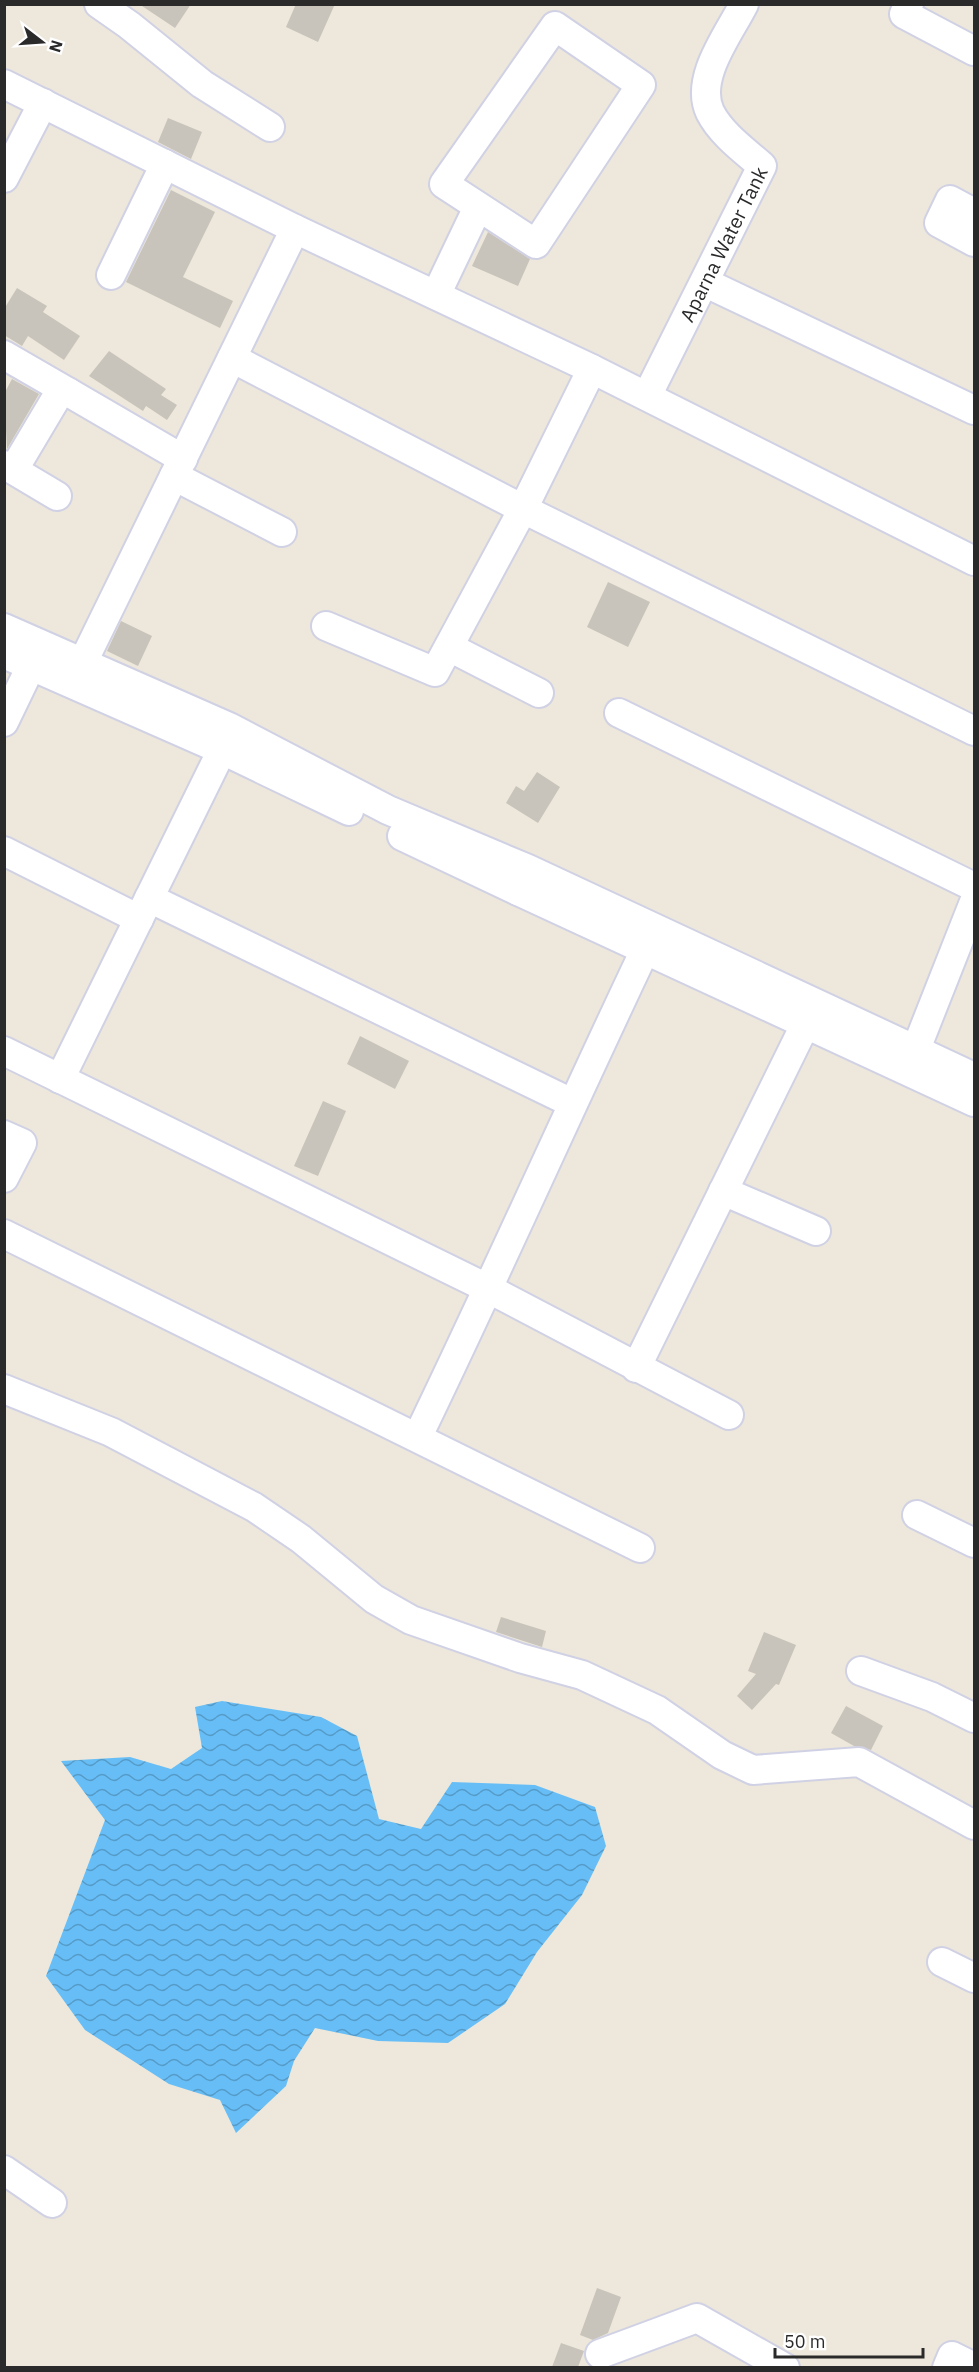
<svg xmlns="http://www.w3.org/2000/svg" width="979" height="2372" font-family="'IBM Plex Sans',sans-serif">
  <style>
    .water { fill: url(#water-waves) }
    .building { fill: #c9c4bb }
    .lines { fill: none; stroke-linecap: round; stroke-linejoin: round }
    .minor-casing { stroke: #d0d1e4; stroke-width: 32 }
    .minor { stroke: #fff; stroke-width: 28 }
    .labels { text-anchor: middle; dominant-baseline: central; stroke-width: 5; stroke-linejoin: round; paint-order: stroke }
    .street-label { font-size: 20px; fill: #2a2a2a; stroke: #fff }
  </style>
  <defs>
    <pattern id="water-waves" width="16" height="10" patternUnits="userSpaceOnUse" patternTransform="scale(1.5)"><rect width="16" height="10" fill="#67bef7"/><path d="M0 5q4-4 8 0t8 0" fill="none" stroke="#559bc8"/></pattern>
  </defs>
  <rect width="100%" height="100%" fill="#ede8db"/>
  <path class="water" d="M 222,1701 L 321,1717 L 357,1736 L 379,1819 L 421,1829 L 452,1782 L 535,1785 L 595,1807 L 606,1846 L 582,1895 L 537,1952 L 505,2004 L 448,2043 L 378,2041 L 315,2028 L 294,2061 L 286,2086 L 236,2133 L 220,2100 L 169,2084 L 85,2030 L 46,1976 L 105,1820 L 61,1761 L 130,1757 L 171,1769 L 202,1748 L 195,1707 Z"/>
  <path class="building" d="M 139,4 L 191,4 L 175,28 Z
    M 296,4 L 335,4 L 318,42 L 286,27 Z
    M 168,118 L 202,132 L 191,159 L 158,142 Z
    M 171,190 L 215,212 L 183,277 L 233,301 L 220,328 L 126,282 Z
    M 488,232 L 530,259 L 518,286 L 472,266 Z
    M 17,288 L 47,306 L 43,312 L 80,336 L 64,360 L 28,336 L 22,346 L 4,335 L 4,309 Z
    M 109,351 L 166,389 L 161,395 L 177,405 L 167,420 L 146,406 L 143,411 L 89,376 Z
    M 12,379 L 39,394 L 7,449 L 4,394 Z
    M 608,582 L 650,602 L 628,647 L 587,627 Z
    M 121,621 L 152,636 L 138,666 L 107,651 Z
    M 537,772 L 560,787 L 538,823 L 506,803 L 516,786 L 524,791 Z
    M 360,1036 L 409,1061 L 395,1089 L 347,1064 Z
    M 323,1101 L 346,1111 L 318,1176 L 294,1166 Z
    M 501,1617 L 546,1631 L 542,1647 L 496,1632 Z
    M 764,1632 L 796,1645 L 779,1685 L 776,1684 L 752,1710 L 737,1696 L 756,1674 L 748,1671 Z
    M 846,1706 L 883,1726 L 871,1750 L 854,1746 L 831,1733 Z
    M 597,2288 L 621,2297 L 608,2333 L 593,2340 L 580,2335 Z
    M 561,2343 L 584,2351 L 578,2367 L 552,2367 Z"/>
  <g class="lines">
    <g class="minor-casing">
      <g id="minor">
        <path d="M 99,4 L 129,25 L 202,84 L 270,127"/>
        <path d="M 909,4 L 904,14 L 974,51"/>
        <path d="M 555,26 L 641,85 L 536,244 L 444,184 Z"/>
        <path d="M 4,84 L 295,229 L 592,369 L 974,561"/>
        <path d="M 4,178 L 43,103"/>
        <path d="M 974,213 L 950,200 L 939,223 L 974,242"/>
        <path d="M 111,275 L 165,164"/>
        <path d="M 706,283 L 974,410"/>
        <path d="M 436,295 L 478,207"/>
        <path d="M 4,355 L 68,392"/>
        <path d="M 232,358 L 523,509 L 592,369"/>
        <path id="s1" d="M 647,396 L 762,166 C 745,151 721,134 710,112 C 694,78 729,34 744,4"/>
        <path d="M 4,465 L 10,468 L 17,464 L 58,395 L 68,392 L 183,459"/>
        <path d="M 10,468 L 57,496"/>
        <path d="M 174,476 L 282,532"/>
        <path d="M 326,626 L 435,672 L 523,509 L 974,731"/>
        <path d="M 4,628 L 229,727 L 388,810 L 528,869 L 974,1077"/>
        <path d="M 449,647 L 539,693"/>
        <path d="M 4,654 L 222,750 L 349,811"/>
        <path d="M 83,662 L 295,229"/>
        <path d="M 619,713 L 974,887"/>
        <path d="M 4,722 L 31,666"/>
        <path d="M 402,836 L 518,891"/>
        <path d="M 4,851 L 139,919"/>
        <path d="M 526,874 L 518,891 L 974,1102"/>
        <path d="M 149,898 L 572,1103"/>
        <path d="M 916,1049 L 974,902"/>
        <path d="M 4,1051 L 489,1289 L 729,1415"/>
        <path d="M 60,1079 L 222,750"/>
        <path d="M 4,1135 L 22,1143 L 4,1178"/>
        <path d="M 723,1191 L 816,1231"/>
        <path d="M 4,1234 L 640,1548"/>
        <path d="M 636,1368 L 806,1023"/>
        <path d="M 4,1389 L 111,1432 L 254,1507 L 301,1539 L 374,1599 L 411,1620 L 520,1658 L 582,1675 L 657,1710 L 722,1755 L 753,1770 L 859,1762 L 974,1825"/>
        <path d="M 418,1436 C 496,1275 568,1112 645,950"/>
        <path d="M 917,1515 L 974,1543"/>
        <path d="M 861,1671 L 932,1697 L 974,1718"/>
        <path d="M 942,1962 L 974,1978"/>
        <path d="M 4,2170 L 52,2203"/>
        <path d="M 600,2354 L 697,2318 L 785,2368"/>
        <path d="M 947,2368 L 952,2356 L 974,2367"/>
      </g>
    </g>
    <use href="#minor" class="minor"/>
  </g>
  <g class="labels">
    <g class="street-label">
      <text stroke="none"><textPath href="#s1" startOffset="170">Aparna Water Tank</textPath></text>
    </g>
  </g>
  <rect width="979" height="2372" fill="none" stroke="#2a2a2a" stroke-width="12"/>
  <g transform="translate(42 42) rotate(107)" stroke="#ffffff" stroke-width="4.5" paint-order="stroke">
  <path d="M0-4.5L10 22L0 15L-10 22Z" fill="#2a2a2a"/>
  <text y="-9" font-size="16" font-weight="bold" text-anchor="middle" fill="#2a2a2a">N</text>
  </g>
  <path d="M775 2348v9h148v-9" fill="none" stroke="#2a2a2a" stroke-width="3"/>
  <text x="784" y="2348" font-size="18" fill="#2a2a2a" stroke="#ffffff" stroke-width="4.5" paint-order="stroke">50 m</text>
</svg>
